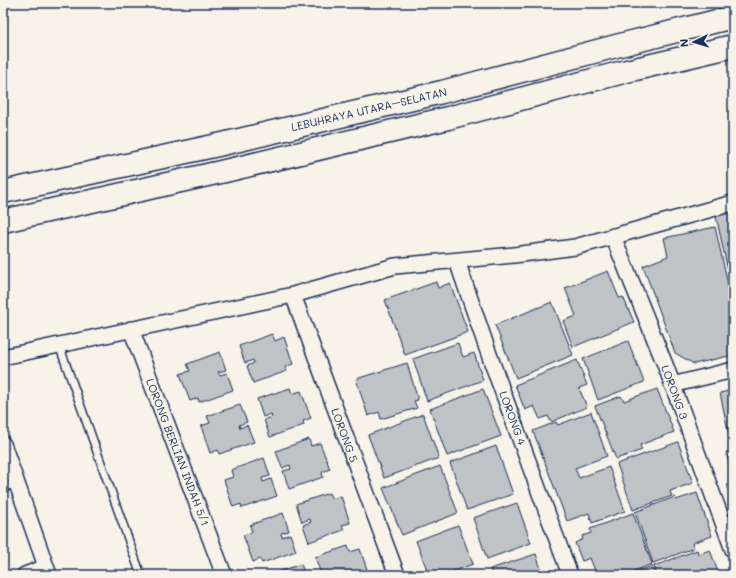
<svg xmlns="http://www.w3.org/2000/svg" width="736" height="578" font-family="Mali,sans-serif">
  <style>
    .building { fill: #c0c3c5; stroke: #1b2f5e }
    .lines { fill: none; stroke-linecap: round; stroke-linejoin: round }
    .lane-casing { stroke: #1b2f5e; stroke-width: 10 }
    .street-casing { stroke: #1b2f5e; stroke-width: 18 }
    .highway-casing { stroke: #1b2f5e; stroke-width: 25 }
    .lane { stroke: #f7f3e8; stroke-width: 7 }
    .street { stroke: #f7f3e8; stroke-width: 15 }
    .highway { stroke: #f7f3e8; stroke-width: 22 }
    .labels { text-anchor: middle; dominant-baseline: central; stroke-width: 3; stroke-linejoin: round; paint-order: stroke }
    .street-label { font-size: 11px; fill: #1b2f5e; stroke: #f7f3e8 }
  </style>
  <rect width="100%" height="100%" fill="#f7f3e8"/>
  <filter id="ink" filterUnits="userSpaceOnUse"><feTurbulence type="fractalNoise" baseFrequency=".025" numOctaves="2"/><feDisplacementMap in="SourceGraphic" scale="8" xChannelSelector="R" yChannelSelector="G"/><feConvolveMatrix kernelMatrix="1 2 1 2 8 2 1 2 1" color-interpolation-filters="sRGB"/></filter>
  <g filter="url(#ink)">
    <path class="building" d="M 733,212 L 733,279 L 730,280 L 716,216 Z
      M 715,227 L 733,306 L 733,355 L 694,364 L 675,353 L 643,266 L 668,256 L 664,238 Z
      M 608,271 L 619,298 L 623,297 L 634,322 L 573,347 L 563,321 L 576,316 L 565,288 Z
      M 436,282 L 438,288 L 450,283 L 468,332 L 405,355 L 385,300 Z
      M 552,302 L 573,355 L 516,378 L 495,325 Z
      M 272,334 L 275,341 L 284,337 L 293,364 L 285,367 L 287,371 L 253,383 L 247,366 L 254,363 L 253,360 L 245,363 L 239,346 Z
      M 628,341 L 644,382 L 598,400 L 583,359 Z
      M 458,343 L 463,357 L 474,353 L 483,380 L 427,401 L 413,359 Z
      M 220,352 L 226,370 L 218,372 L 220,375 L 227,373 L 233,390 L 199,402 L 198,398 L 190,401 L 180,374 L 190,371 L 187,364 Z
      M 577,360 L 587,385 L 579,388 L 587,407 L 551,422 L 548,416 L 540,419 L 534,406 L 525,410 L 515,385 Z
      M 407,363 L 418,400 L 414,401 L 417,408 L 381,419 L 379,412 L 368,416 L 356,379 Z
      M 290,388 L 292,394 L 301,391 L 311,418 L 303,421 L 304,425 L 270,437 L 264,420 L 272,417 L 271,414 L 263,417 L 257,399 Z
      M 483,389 L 501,436 L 447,456 L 430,409 Z
      M 657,389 L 674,432 L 640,445 L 642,450 L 616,459 L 595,406 L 621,396 L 624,401 Z
      M 733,390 L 733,439 L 730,440 L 720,393 Z
      M 240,405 L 247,422 L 239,425 L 240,428 L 247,425 L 254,442 L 219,454 L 218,450 L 210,453 L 201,426 L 210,423 L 207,416 Z
      M 591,412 L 607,456 L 575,468 L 579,478 L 609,467 L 625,511 L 592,523 L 589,513 L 567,521 L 533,431 L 556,422 L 558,425 Z
      M 423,414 L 439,458 L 384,478 L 368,435 Z
      M 309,439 L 311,446 L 320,443 L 330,469 L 322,472 L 323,477 L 289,489 L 283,471 L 291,469 L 290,465 L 282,468 L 276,451 Z
      M 678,442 L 693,483 L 670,491 L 672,496 L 633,510 L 617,464 Z
      M 496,446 L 513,494 L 467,510 L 450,463 Z
      M 733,450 L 733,476 L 732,476 L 726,452 Z
      M 264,458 L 270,476 L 262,478 L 263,482 L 271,479 L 277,496 L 242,508 L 241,504 L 233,507 L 224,480 L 233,477 L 231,470 Z
      M 440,466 L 458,513 L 402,535 L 383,488 Z
      M 329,493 L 332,499 L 341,496 L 350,523 L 342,525 L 344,530 L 309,542 L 303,525 L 311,522 L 310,519 L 302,522 L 296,504 Z
      M 697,493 L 712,536 L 692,543 L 694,548 L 653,563 L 635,512 L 675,497 L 676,500 Z
      M 517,503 L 531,543 L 487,559 L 473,518 Z
      M 283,513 L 289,531 L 281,533 L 282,537 L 290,534 L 296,551 L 262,563 L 260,559 L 253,562 L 243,535 L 252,532 L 250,525 Z
      M 633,513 L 652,564 L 624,575 L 607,575 L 605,570 L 596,573 L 590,558 L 582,561 L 575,543 L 583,539 L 582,536 L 591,533 L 590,529 Z
      M 458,525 L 473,564 L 443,575 L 429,575 L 416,541 Z
      M 348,546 L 350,552 L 360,549 L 369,575 L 329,575 L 329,572 L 321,574 L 315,557 Z
      M 697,550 L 698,554 L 710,550 L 719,575 L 657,575 L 654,566 Z
      M 536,554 L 543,575 L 492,575 L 490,569 Z
      M 301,564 L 305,575 L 270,575 Z
      M 652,566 L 655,575 L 628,575 Z"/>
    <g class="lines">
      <g class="lane-casing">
        <path id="lane" d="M 59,345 L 141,575
          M 3,488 L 16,483"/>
      </g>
      <g class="street-casing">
        <path id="street" d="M 613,236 L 666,367 L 733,550
          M 457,261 L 491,360 L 570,575
          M 293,295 L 397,575
          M 131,329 L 224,575
          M 3,357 L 293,295 L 395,266 L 514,255 L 575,247 L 733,203
          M 672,385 L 733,370
          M 3,444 L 49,575
          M 25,575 L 46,567"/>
      </g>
      <g class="highway-casing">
        <path id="highway" d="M 3,192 L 218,145 L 442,92 L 620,45 L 733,17
          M 3,221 L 225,171 L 448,118 L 627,71 L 733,46"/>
      </g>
      <use href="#lane" class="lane"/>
      <use href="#street" class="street"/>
      <use href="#highway" class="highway"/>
    </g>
  </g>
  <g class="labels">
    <g class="street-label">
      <text transform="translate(369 109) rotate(-13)">LEBUHRAYA UTARA–SELATAN</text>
      <text transform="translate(675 392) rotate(70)">LORONG 3</text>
      <text transform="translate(513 418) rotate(70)">LORONG 4</text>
      <text transform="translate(345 435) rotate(70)">LORONG 5</text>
      <text transform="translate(178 452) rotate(69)">LORONG BERLIAN INDAH 5/1</text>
    </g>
  </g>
  <rect width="736" height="578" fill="none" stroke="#f7f3e8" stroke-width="16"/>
  <rect x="8" y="8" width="720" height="562" fill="none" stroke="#1b2f5e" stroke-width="1.5" filter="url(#ink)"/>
  <g transform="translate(694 42) rotate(265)" stroke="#f7f3e8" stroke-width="3" paint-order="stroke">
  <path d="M0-3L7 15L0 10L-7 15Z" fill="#1b2f5e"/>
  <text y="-6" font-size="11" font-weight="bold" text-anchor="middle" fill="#1b2f5e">N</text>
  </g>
</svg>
